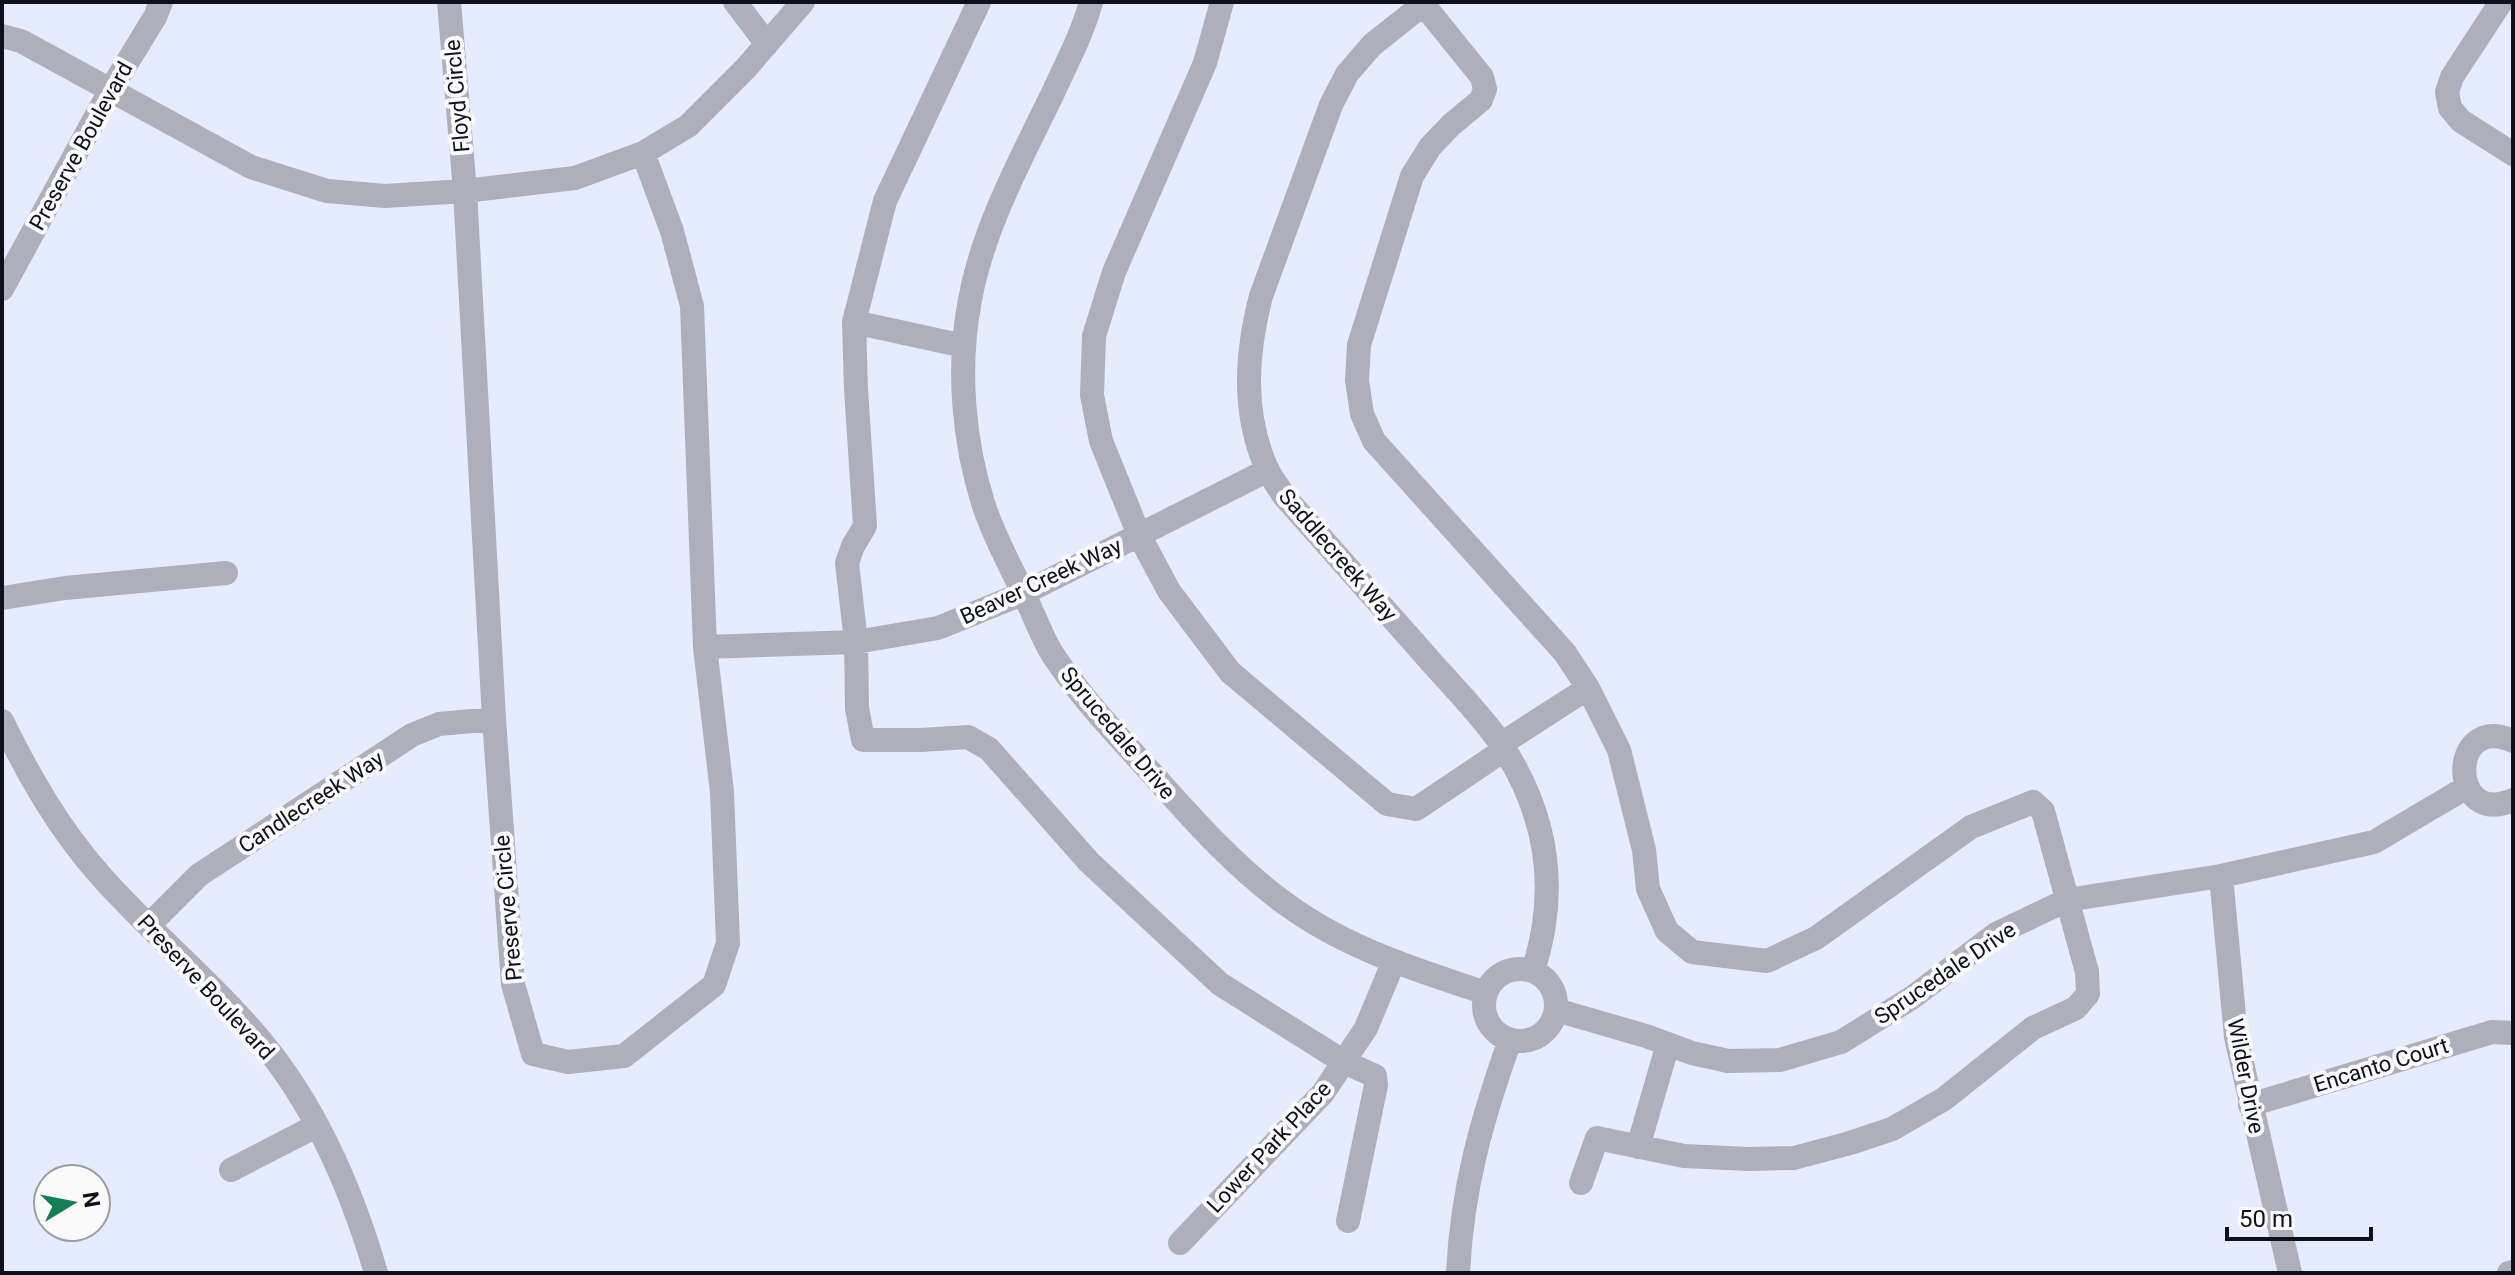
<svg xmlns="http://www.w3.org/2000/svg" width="2515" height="1275" font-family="Roboto,sans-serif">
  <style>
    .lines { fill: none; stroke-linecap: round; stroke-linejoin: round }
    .minor { stroke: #afaebb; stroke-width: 24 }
    .labels { text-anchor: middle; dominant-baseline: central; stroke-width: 8; stroke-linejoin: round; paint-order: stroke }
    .street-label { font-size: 22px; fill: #0e111b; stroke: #fafafa }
  </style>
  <rect width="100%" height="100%" fill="#e5ecfe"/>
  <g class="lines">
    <path class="minor" d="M 449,2 L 465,191 L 494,719 L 513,984 L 533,1054 L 568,1062 L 624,1056 L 714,985 L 728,943 L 722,792 L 705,647 L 692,306 L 672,231 L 643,153
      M 735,2 L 767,44
      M 979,2 L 885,201 L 854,322 L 856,389 L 865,526 L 853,546 L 847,563 L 856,642 L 857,708 L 863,740 L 921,740 L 968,737 L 989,749 L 1089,862 L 1220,984 L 1344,1062 L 1375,1076 L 1376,1085 L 1348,1221
      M 1091,2 C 1082,35 1066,64 1052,95 C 1020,161 983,228 970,300 C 957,367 963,441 984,506 C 994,536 1009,564 1023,592 C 1033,612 1041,636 1053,655 C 1082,699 1119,737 1154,776 C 1196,823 1238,870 1290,907 C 1349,949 1419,971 1486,993
      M 1222,2 L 1205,63 L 1114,272 L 1094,336 L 1092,395 L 1101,441 L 1139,535 L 1169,591 L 1230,672 L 1387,804 L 1416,809 L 1504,750
      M 1426,2 L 1372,45 L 1347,74 L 1331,105 L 1261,296 C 1246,354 1242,413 1267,469 C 1272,479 1279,487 1284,496 C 1329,546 1373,597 1418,647 C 1445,679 1478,710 1501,744 C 1548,815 1559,891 1533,971
      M 2501,2 L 2452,77 L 2447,92 L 2450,108 L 2461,121 L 2513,154
      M 1423,4 L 1482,77 L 1485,89 L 1481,100 L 1451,125 L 1430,147 L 1412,176 L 1359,345 L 1357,380 L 1362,414 L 1374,441 L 1565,653 L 1588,688
      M 2,36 L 21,41 L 251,167 L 327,191 L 385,196 L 465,191 L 575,178 L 643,153 L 688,126 L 746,68 L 803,2
      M 2,289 L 111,89 L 155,17 L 161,2
      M 854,322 L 964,346
      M 2,598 L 65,588 L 226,573
      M 705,647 L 856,642 L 938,628 L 1024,593 L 1268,470
      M 2,721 C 29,776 59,829 100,875 C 150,932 212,982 261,1041 C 316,1107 352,1191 376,1273
      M 2513,741 C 2448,712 2448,828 2513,800
      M 1501,744 L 1588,688 L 1619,750 L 1644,850 L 1648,889 L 1667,931 L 1692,952 L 1767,961 L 1816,938 L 1971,827 L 2033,802 L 2043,811 L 2087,972 L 2088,994 L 2076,1008 L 2033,1028 L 1944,1099 L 1892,1129 L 1850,1143 L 1794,1158 L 1749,1159 L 1684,1156 L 1597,1138 L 1581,1183
      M 2221,876 L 2236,1037 L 2290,1273
      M 149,925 L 199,875 L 412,735 L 439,724 L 494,719
      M1484 1005a36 36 0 1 1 72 0a36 36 0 1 1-72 0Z
      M 1556,1010 L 1646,1036 L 1692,1053 L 1728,1061 L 1780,1060 L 1841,1042 L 1913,997 L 1996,934 L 2067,900 L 2221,876 L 2374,842 L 2467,787
      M 2250,1105 L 2492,1032 L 2513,1033
      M 1638,1147 L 1668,1044
      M 231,1170 L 316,1126
      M 1180,1243 L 1323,1093 L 1366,1028 L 1394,961
      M 1458,1273 C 1462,1188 1482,1119 1510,1040
      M 2509,1273 L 2513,1272"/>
  </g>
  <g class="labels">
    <g class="street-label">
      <text transform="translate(457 96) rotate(-95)">Floyd Circle</text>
      <text transform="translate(81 146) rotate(-61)">Preserve Boulevard</text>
      <text transform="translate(1338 555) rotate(49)">Saddlecreek Way</text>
      <text transform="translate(1041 581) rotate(-25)">Beaver Creek Way</text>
      <text transform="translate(1118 733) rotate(50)">Sprucedale Drive</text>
      <text transform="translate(311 802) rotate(-33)">Candlecreek Way</text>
      <text transform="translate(508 908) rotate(-95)">Preserve Circle</text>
      <text transform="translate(1945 973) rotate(-34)">Sprucedale Drive</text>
      <text transform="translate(206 987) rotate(47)">Preserve Boulevard</text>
      <text transform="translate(2381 1065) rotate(-17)">Encanto Court</text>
      <text transform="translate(2246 1076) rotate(79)">Wilder Drive</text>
      <text transform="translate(1269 1147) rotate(-47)">Lower Park Place</text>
    </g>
  </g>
  <rect width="2515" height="1275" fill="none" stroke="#0e111b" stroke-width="8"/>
  <g transform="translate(72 1203) rotate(80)"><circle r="38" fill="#fafafa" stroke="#9c9da1" stroke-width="2"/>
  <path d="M0-6L14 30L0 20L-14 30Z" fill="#167d57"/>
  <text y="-12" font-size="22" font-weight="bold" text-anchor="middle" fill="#0e111b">N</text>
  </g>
  <path d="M2227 1227v12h144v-12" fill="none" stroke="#0e111b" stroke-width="4"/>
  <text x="2239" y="1227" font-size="24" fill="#0e111b" stroke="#fafafa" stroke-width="6" paint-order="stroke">50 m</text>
</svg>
